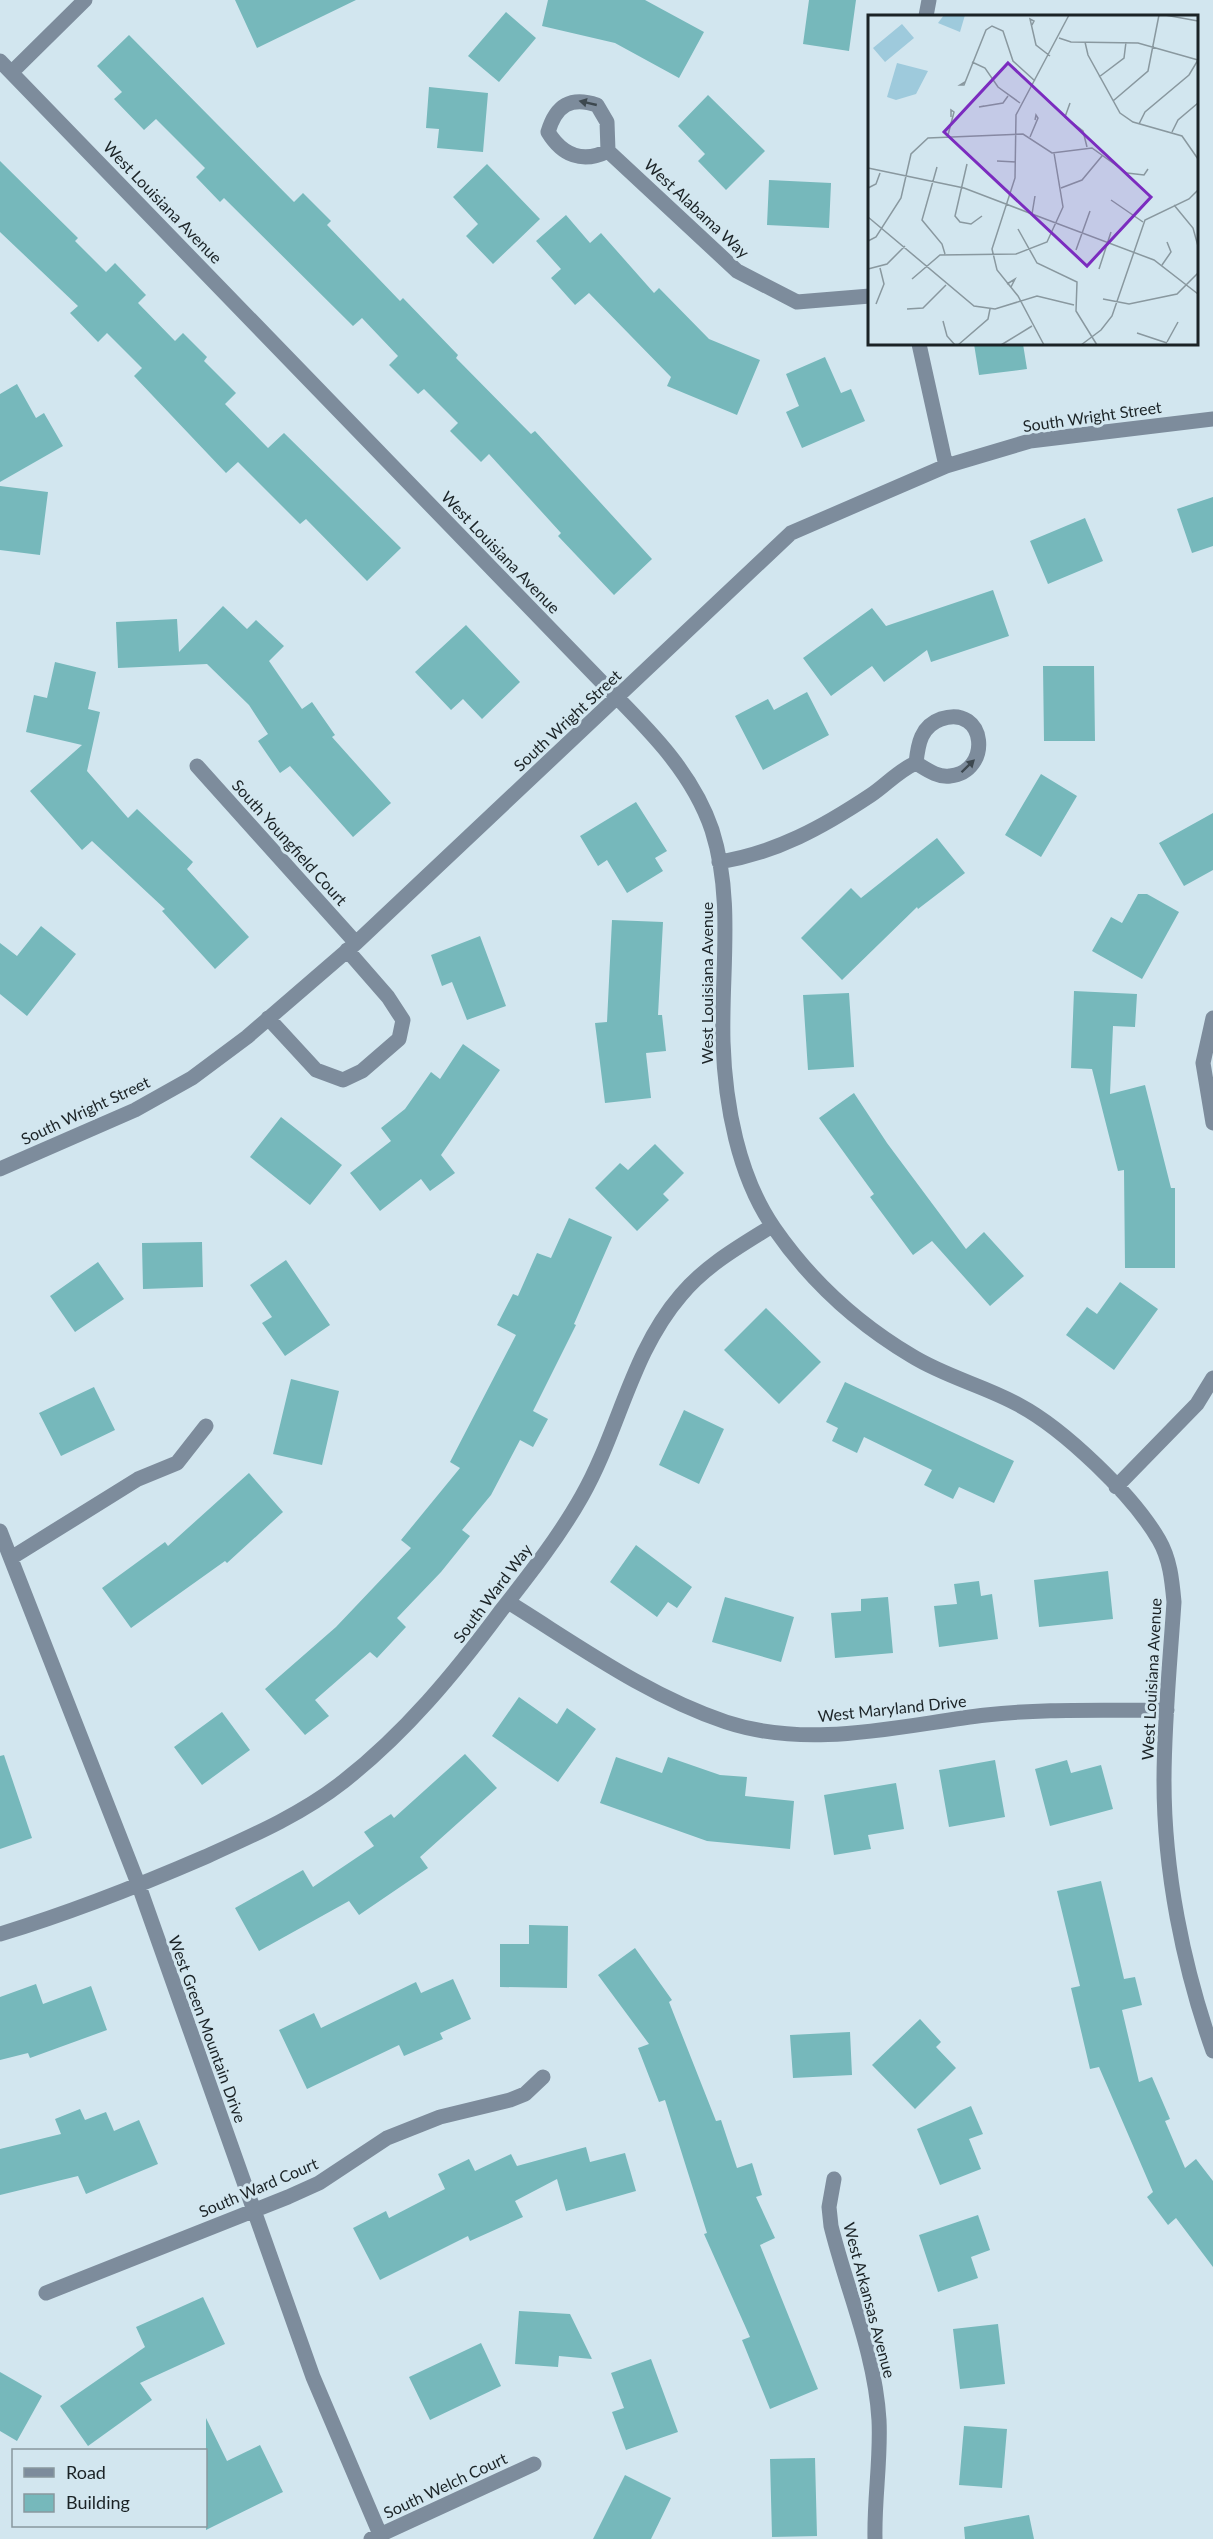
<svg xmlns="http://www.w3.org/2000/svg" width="1213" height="2539" font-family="Lato,sans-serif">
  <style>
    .building { fill: #76b8bb }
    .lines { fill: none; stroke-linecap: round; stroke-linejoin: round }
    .minor { stroke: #7d8c9c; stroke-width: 15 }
    .oneway { fill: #3d484f }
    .labels { text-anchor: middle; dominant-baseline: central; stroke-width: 6; stroke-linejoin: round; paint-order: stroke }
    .street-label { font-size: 16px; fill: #1b2326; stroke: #d2e6ef }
    .inset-road { fill: none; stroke: #89989f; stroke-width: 1.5 }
    .view { fill: #7b2cbf; fill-opacity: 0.15; stroke: #7b2cbf; stroke-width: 3 }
    .inset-edge { fill: none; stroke: #1b2326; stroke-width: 3 }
  </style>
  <rect width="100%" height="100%" fill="#d2e6ef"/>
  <path class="building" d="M 235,0 L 356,0 L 257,48 Z
    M 548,0 L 645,0 L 704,32 L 679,78 L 615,43 L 542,26 Z
    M 809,0 L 856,0 L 849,51 L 803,44 Z
    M 506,12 L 536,38 L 499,82 L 468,56 Z
    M 129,35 L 294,202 L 303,193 L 331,221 L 327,225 L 400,301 L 403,298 L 458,355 L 456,358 L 531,434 L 535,431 L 652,559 L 614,595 L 558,536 L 561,533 L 489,454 L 481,462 L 450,431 L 458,423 L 424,389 L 418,394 L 389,365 L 398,356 L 362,318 L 353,326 L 224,198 L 220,202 L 196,177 L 205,168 L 156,119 L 144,130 L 114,99 L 122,92 L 97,66 Z
    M 429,87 L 488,93 L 483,152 L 437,148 L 439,129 L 426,128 Z
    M 708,95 L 765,151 L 726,190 L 698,161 L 705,154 L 678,126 Z
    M 0,161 L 78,238 L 75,241 L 106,272 L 115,263 L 146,295 L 138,303 L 175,341 L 183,333 L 207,357 L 204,361 L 236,393 L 225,404 L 268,448 L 284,433 L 401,548 L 367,581 L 306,519 L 300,524 L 238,462 L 226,473 L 134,376 L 142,368 L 107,333 L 98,342 L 70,313 L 78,306 L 0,232 Z
    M 487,164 L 540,219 L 493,264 L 466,236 L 478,224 L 453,197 Z
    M 769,180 L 831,183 L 829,228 L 767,225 Z
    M 566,215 L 590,243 L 601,233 L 654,293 L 659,288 L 709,339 L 760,360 L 737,415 L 667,386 L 671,377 L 589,293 L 575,305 L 551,278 L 561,269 L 536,241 Z
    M 974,344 L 1023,344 L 1027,369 L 979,375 Z
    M 825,357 L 841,393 L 851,389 L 865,421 L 802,448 L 786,412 L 799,406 L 786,374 Z
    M 17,384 L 36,418 L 44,413 L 63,446 L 0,482 L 0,394 Z
    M 0,486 L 48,492 L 40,555 L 0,550 Z
    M 1213,497 L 1213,546 L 1192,553 L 1177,509 Z
    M 1085,518 L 1103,561 L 1048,584 L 1030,541 Z
    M 993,590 L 1009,636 L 931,662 L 927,650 L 884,682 L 872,666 L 831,696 L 803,658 L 872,608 L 886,626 Z
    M 223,606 L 247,629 L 256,620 L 284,646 L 269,661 L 302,709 L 312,702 L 335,735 L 332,737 L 391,803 L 353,837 L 290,766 L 280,773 L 258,741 L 268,734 L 249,705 L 207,664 L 118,668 L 116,622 L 177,619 L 179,652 Z
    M 466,625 L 520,682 L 482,719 L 463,699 L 451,710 L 415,672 Z
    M 55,662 L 96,672 L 88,709 L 100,712 L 87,771 L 128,818 L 137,809 L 193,862 L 187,869 L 249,937 L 215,969 L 162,911 L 165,909 L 92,841 L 82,850 L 30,791 L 82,745 L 26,732 L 34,695 L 47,698 Z
    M 1043,666 L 1094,666 L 1095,741 L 1044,741 Z
    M 807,692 L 829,735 L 763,770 L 735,716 L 768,699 L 774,710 Z
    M 1041,774 L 1077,796 L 1041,857 L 1005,835 Z
    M 636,802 L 667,851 L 655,858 L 663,871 L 627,893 L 607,860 L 598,866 L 580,836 Z
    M 1213,813 L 1213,870 L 1184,886 L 1159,843 Z
    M 937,838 L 965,873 L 918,909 L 917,907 L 842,980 L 801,938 L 851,888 L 861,898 Z
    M 1138,894 L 1147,894 L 1179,912 L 1142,979 L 1092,951 L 1111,917 L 1122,923 Z
    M 612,920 L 663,922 L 658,1015 L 662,1015 L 666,1051 L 646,1053 L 651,1098 L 605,1103 L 595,1023 L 607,1022 Z
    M 41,926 L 76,954 L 27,1016 L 0,994 L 0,943 L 17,956 Z
    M 480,936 L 506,1006 L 467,1020 L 452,982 L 442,986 L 431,955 Z
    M 1074,991 L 1137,994 L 1135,1027 L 1113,1026 L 1110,1094 L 1145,1085 L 1171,1188 L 1175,1188 L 1175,1268 L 1125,1268 L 1124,1170 L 1118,1171 L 1092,1069 L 1071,1068 Z
    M 849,993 L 854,1067 L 808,1070 L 803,995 Z
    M 463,1044 L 500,1070 L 441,1155 L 455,1173 L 430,1191 L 421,1179 L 380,1211 L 350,1173 L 391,1141 L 381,1128 L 405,1109 L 431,1072 L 440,1079 Z
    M 854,1093 L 887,1143 L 966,1249 L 984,1232 L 1024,1276 L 990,1306 L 932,1241 L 913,1255 L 870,1197 L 874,1194 L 819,1118 Z
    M 281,1117 L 342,1165 L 310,1205 L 250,1157 Z
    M 655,1144 L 684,1173 L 663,1194 L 669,1200 L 637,1231 L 595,1188 L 620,1163 L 628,1170 Z
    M 569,1218 L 612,1237 L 574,1324 L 576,1325 L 533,1411 L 548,1419 L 533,1447 L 520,1440 L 491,1495 L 462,1530 L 470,1536 L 441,1572 L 397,1618 L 406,1627 L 377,1658 L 370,1652 L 315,1700 L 329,1716 L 305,1735 L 265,1689 L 336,1627 L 411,1548 L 401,1540 L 460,1468 L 450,1462 L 516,1335 L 497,1325 L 513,1294 L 518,1296 L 537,1253 L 551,1258 Z
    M 202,1242 L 203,1287 L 143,1289 L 142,1243 Z
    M 286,1260 L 330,1325 L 285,1356 L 262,1323 L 272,1317 L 250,1285 Z
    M 98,1262 L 124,1299 L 75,1332 L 50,1296 Z
    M 1120,1282 L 1158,1309 L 1114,1370 L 1066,1335 L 1087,1307 L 1097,1314 Z
    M 766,1308 L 821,1362 L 779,1404 L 724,1350 Z
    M 291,1379 L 339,1391 L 322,1465 L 273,1454 Z
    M 845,1382 L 1014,1461 L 994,1503 L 959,1487 L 953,1499 L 924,1485 L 932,1470 L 864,1437 L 857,1453 L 832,1441 L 838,1428 L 826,1422 Z
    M 94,1387 L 115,1430 L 61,1456 L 39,1413 Z
    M 684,1410 L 724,1429 L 699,1484 L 659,1465 Z
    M 249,1473 L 283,1512 L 227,1563 L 225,1561 L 131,1628 L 102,1588 L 165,1542 L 168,1546 Z
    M 636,1545 L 692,1587 L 677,1608 L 668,1602 L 657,1617 L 610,1582 Z
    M 1108,1571 L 1113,1619 L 1039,1627 L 1034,1580 Z
    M 979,1581 L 981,1596 L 992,1594 L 998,1639 L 939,1647 L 934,1606 L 957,1604 L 954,1584 Z
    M 725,1597 L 794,1617 L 781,1662 L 712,1642 Z
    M 888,1597 L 893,1653 L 835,1658 L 831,1613 L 861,1611 L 861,1599 Z
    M 519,1697 L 557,1724 L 567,1708 L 596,1729 L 558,1782 L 492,1736 Z
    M 222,1712 L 250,1750 L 202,1785 L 174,1747 Z
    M 465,1754 L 497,1788 L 420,1857 L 428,1868 L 359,1915 L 349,1901 L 259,1951 L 235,1908 L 303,1870 L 313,1887 L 374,1846 L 364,1832 L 391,1814 L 394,1818 Z
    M 4,1755 L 32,1838 L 0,1849 L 0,1756 Z
    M 616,1757 L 662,1773 L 668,1757 L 720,1775 L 747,1777 L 745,1796 L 794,1801 L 790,1849 L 707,1841 L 600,1803 Z
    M 995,1760 L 1005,1817 L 949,1827 L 939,1770 Z
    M 1067,1760 L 1071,1773 L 1101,1765 L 1113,1809 L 1050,1826 L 1035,1769 Z
    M 896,1783 L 904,1829 L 868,1835 L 871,1849 L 834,1855 L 824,1795 Z
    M 1101,1881 L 1124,1979 L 1135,1977 L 1142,2005 L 1122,2010 L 1139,2082 L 1152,2077 L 1170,2119 L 1165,2121 L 1185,2168 L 1196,2159 L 1213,2181 L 1213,2267 L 1176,2218 L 1168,2225 L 1147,2197 L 1153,2192 L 1099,2067 L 1090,2069 L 1071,1988 L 1080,1986 L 1057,1891 Z
    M 529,1925 L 568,1926 L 567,1988 L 500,1987 L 500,1944 L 529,1944 Z
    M 635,1948 L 672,2000 L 669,2002 L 716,2121 L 721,2120 L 737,2168 L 752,2163 L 762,2195 L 756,2197 L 775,2238 L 760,2245 L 818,2389 L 770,2409 L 742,2340 L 750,2337 L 704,2234 L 707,2233 L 665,2100 L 659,2102 L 638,2048 L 649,2044 L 598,1975 Z
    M 453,1979 L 471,2019 L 440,2033 L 443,2039 L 404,2056 L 399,2045 L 307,2089 L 279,2030 L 314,2013 L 321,2028 L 416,1982 L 421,1993 Z
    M 36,1984 L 43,2004 L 91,1986 L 107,2030 L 30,2058 L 28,2053 L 0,2060 L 0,1997 Z
    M 920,2019 L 941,2042 L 936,2047 L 956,2068 L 915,2109 L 872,2065 Z
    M 850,2032 L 852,2075 L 793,2078 L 790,2035 Z
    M 971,2106 L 983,2134 L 969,2139 L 981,2169 L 940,2185 L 917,2129 Z
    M 80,2109 L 85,2120 L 106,2112 L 114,2131 L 139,2120 L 158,2164 L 86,2194 L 78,2176 L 0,2195 L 0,2149 L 61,2134 L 55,2119 Z
    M 586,2147 L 590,2162 L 625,2153 L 636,2191 L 566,2211 L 557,2179 L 515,2201 L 523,2217 L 470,2241 L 468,2236 L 380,2280 L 353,2228 L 386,2211 L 389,2218 L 445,2189 L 438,2174 L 469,2159 L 475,2171 L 511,2154 L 517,2166 Z
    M 978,2215 L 990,2250 L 971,2257 L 978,2278 L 938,2292 L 919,2235 Z
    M 203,2297 L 225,2344 L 140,2383 L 152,2400 L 88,2446 L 60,2406 L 145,2347 L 136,2327 Z
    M 519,2311 L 570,2314 L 592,2359 L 559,2356 L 558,2367 L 515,2364 Z
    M 998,2324 L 1005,2384 L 960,2389 L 953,2329 Z
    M 481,2343 L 501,2386 L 430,2420 L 409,2377 Z
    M 651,2359 L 678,2432 L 626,2450 L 612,2412 L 624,2408 L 611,2373 Z
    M 0,2372 L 42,2396 L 17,2441 L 0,2431 Z
    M 206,2418 L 227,2461 L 260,2445 L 283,2492 L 206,2530 Z
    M 964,2426 L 1007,2429 L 1002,2488 L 959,2485 Z
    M 815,2458 L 817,2536 L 772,2537 L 770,2459 Z
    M 625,2475 L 671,2498 L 651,2539 L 593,2539 Z
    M 1029,2515 L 1034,2539 L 965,2539 L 964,2527 Z"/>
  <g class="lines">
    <path class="minor" d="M 926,16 L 929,0
      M 0,61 L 592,672 C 638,720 690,765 712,830 C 734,899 721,972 723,1042 C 725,1104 738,1176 774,1228 C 810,1280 858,1324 912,1356 C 946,1377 985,1386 1019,1405 C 1064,1429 1133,1495 1159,1540 C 1170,1559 1172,1580 1174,1602 C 1170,1662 1164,1722 1164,1781 C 1164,1871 1183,1966 1213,2051
      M 12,72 L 85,0
      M 608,151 C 582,164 562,155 548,132 C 556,105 571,96 597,105 L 607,122 L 608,151 L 737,271 L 797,302 L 870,296
      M 919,344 L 946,466
      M 197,766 L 356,943
      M 719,862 C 776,853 823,827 871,795 C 886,785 899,770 916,763 C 926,769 938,778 950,776 C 992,772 987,704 941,719 C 921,726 918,744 916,763
      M 268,1018 L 316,1070 L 343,1080 L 362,1071 L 399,1039 L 403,1020 L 388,997 L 347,950
      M 1213,1018 L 1203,1063 L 1213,1123
      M 0,1169 L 135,1110 L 192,1078 L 247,1037 L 356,943 L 791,533 L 946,466 L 1030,441 L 1213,419
      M 1116,1487 L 1197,1404 L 1213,1378
      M 0,1531 L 139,1886 L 313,2377 L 382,2539
      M 11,1558 L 138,1479 L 177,1463 L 206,1426
      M 508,1602 C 579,1646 646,1695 726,1722 C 811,1750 901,1725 986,1715 C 1046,1708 1107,1711 1167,1710
      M 0,1934 C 70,1913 138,1886 205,1857 C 254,1835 302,1814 344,1781 C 405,1733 454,1674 500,1612 C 529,1575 559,1537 582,1496 C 619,1431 631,1353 681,1295 C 706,1265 740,1246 772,1226
      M 834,2179 L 829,2207 L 831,2226 C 847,2291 875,2352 879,2420 C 881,2459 874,2500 875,2539
      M 46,2293 L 288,2197 L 319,2183 L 387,2138 L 440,2117 L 510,2100 L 525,2094 L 543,2077
      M 371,2539 L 534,2464"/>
  </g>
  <defs><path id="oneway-solid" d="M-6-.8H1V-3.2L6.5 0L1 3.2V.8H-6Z" transform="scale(1.5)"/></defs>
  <g class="oneway">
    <use href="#oneway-solid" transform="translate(588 103) rotate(-167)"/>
    <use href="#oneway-solid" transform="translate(968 766) rotate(-44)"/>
  </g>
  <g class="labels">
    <g class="street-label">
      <text transform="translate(163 202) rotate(46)">West Louisiana Avenue</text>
      <text transform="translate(697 208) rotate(43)">West Alabama Way</text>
      <text transform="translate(1092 416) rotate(-8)">South Wright Street</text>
      <text transform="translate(501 552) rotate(46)">West Louisiana Avenue</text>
      <text transform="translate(567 720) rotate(-43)">South Wright Street</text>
      <text transform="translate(290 842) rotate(48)">South Youngfield Court</text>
      <text transform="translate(706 983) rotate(-90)">West Louisiana Avenue</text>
      <text transform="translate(85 1110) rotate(-25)">South Wright Street</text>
      <text transform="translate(492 1593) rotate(-53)">South Ward Way</text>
      <text transform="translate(1151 1679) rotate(-87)">West Louisiana Avenue</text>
      <text transform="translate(892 1708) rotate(-6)">West Maryland Drive</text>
      <text transform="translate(208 2029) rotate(70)">West Green Mountain Drive</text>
      <text transform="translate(258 2187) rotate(-23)">South Ward Court</text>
      <text transform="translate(870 2300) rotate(75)">West Arkansas Avenue</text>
      <text transform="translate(445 2485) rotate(-25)">South Welch Court</text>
    </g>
  </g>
  <g transform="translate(868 15)">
    <rect width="330" height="330" fill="#d2e6ef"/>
    <path d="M 76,0 L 97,0 L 92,17 L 70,8 ZM 34,9 L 46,23 L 17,47 L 5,33 ZM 29,48 L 60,56 L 48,79 L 28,85 L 19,82 Z" fill="#9ecadc"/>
    <path class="inset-road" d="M 297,0 L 330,6M 164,10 L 166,6 L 162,4 L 168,30 L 182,41M 191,23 L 203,27 L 270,28 L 330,45M 217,27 L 220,40 L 252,98 L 265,107 L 314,121 L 330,144M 104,47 L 117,53 L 130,72 L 152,88M 231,62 L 256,43 L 258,27M 97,67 L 92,70 L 96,70 L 118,15 L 124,11 L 135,16 L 145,46 L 167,66M 245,86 L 280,56 L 291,0M 202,88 L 197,102 L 215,116 L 219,132M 116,91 L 111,92 L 135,88 L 140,81M 271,109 L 277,97 L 321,60 L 330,45M 304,117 L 310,105 L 330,88M 80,120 L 86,97 L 83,95 L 83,102M 162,122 L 170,103 L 168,100 L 167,105M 129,146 L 148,147M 99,149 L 87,201 L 92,207 L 103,209 L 114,201M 69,152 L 54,205 L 74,229 L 77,239M 0,153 L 96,173 L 164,199 L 286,245 L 330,279M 0,173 L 8,169 L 12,158M 193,173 L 214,165 L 234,141M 243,185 L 275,207M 306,190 L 325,213 L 330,231M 164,199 L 167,181M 0,202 L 106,291 L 127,294 L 169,281 L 206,290M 150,214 L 169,248 L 209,267 L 208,296 L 229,330M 0,226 L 8,222 L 33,183 L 43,139 L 60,123 L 155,119 L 184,138 L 224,133 L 259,158 L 276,160 L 280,154M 208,235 L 222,196M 294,250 L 303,237 L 299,227M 0,254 L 19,249 L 37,231M 231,254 L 243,217M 44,264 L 72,240 L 148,239 L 179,227 L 195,192 L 186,138M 139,269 L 147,264 L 143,272M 235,284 L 261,289 L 309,279 L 330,258M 8,289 L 16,269 L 12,253M 39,294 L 55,293 L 78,270M 75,306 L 79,321 L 87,330M 269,318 L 299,328M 299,327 L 310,307M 90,330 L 120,304 L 122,294M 133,330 L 164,311M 176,330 L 150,281 L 129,255 L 124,234 L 147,163 L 148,100 L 201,0M 213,330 L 233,315 L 244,301 L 277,205 L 321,184 L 330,175"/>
    <path class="view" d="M 140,48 L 283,182 L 219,251 L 76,117 Z"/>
    <rect width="330" height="330" class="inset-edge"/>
  </g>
  <rect x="12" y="2449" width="195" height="78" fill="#d2e6ef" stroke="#89989f" stroke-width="1.5"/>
  <rect x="24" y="2468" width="30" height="9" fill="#7d8c9c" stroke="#89989f" stroke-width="1.5"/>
  <text x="66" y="2479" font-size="18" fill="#1b2326">Road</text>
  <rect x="24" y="2494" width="30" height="18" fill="#76b8bb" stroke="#89989f" stroke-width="1.5"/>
  <text x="66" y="2509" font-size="18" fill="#1b2326">Building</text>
</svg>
